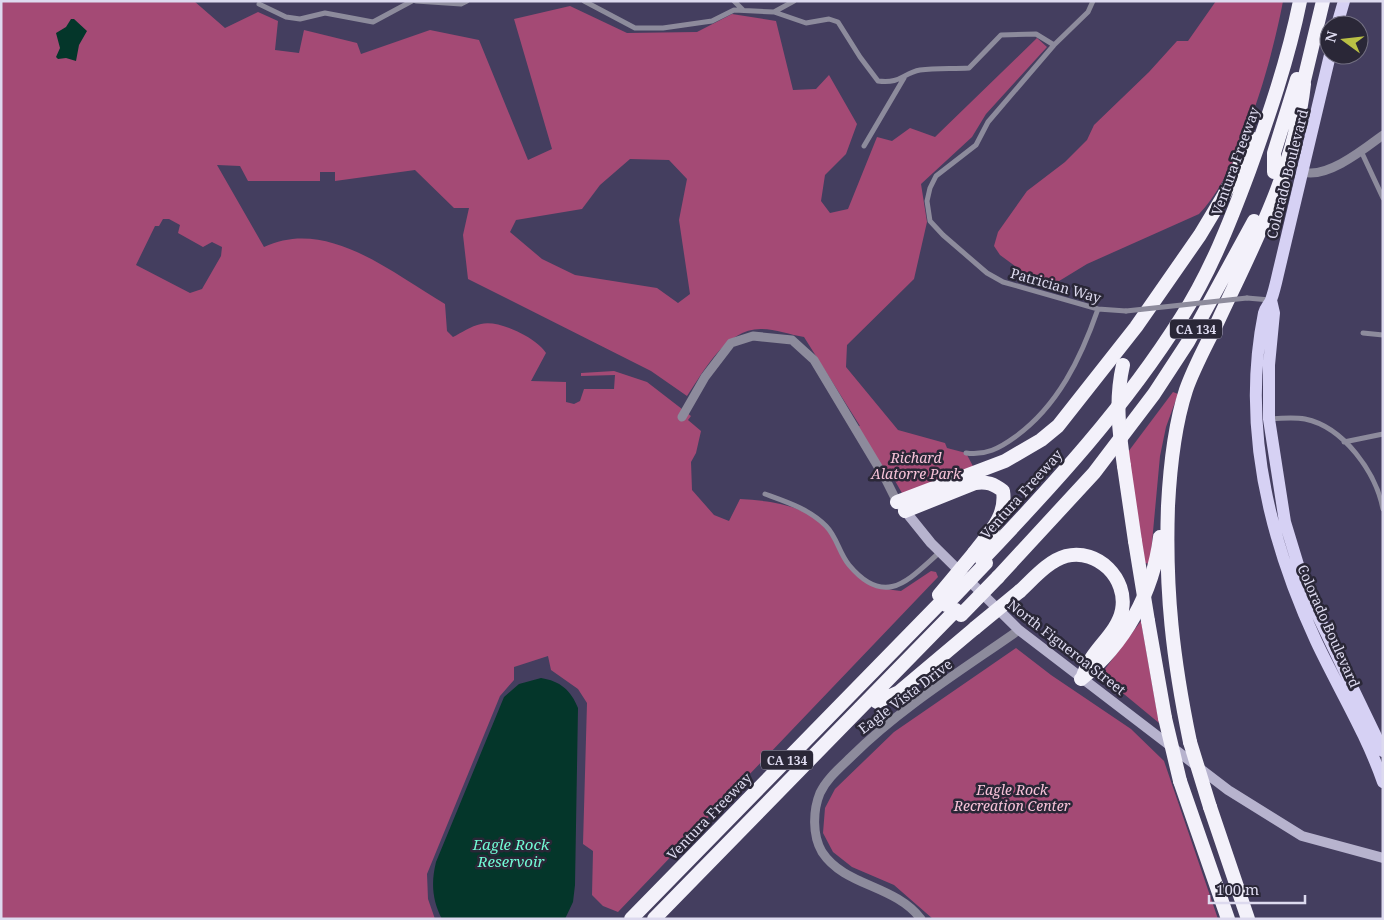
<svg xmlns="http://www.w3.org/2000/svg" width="1384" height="920" font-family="'Noto Serif',serif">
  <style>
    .green { fill: #a44a75; fill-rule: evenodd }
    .water { fill: #04362a }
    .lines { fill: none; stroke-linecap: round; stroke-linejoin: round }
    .minor { stroke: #8d8b9c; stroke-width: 5 }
    .tertiary { stroke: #8d8b9c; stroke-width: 9 }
    .secondary { stroke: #b7b3ce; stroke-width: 10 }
    .primary { stroke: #d6d1f4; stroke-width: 12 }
    .motorway { stroke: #f3f1fa; stroke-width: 14 }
    .minor-bridge { stroke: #8d8b9c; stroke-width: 5 }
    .motorway-bridge { stroke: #f3f1fa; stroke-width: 14 }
    .labels { text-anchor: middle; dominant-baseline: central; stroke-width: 5; stroke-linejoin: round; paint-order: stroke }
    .shield { fill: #2a2737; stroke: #a7a4b8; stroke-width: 1 }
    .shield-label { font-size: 12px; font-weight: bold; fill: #dddaef }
    .street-label { font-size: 14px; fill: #dddaef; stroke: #2a2737 }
    .park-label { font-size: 14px; font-style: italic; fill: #f8c3d9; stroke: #2a2737 }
    .water-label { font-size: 15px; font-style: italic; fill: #72fcd6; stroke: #2a2737 }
  </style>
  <rect width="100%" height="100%" fill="#443e5f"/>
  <path class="green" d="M 1,1 L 194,1 L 225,28 L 258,12 L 278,21 L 275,50 L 299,53 L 304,30 L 357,43 L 361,54 L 430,30 L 479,40 L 528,160 L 552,149 L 514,19 L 570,6 L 627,33 L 697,32 L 732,14 L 776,21 L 793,90 L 816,89 L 829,75 L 857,124 L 846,154 L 825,175 L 821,201 L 830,213 L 848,209 L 877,137 L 892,141 L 910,128 L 935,137 L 1037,38 L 1047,47 L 986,114 L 972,137 L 921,184 L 927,222 L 914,279 L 847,345 L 846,367 L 898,430 L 945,443 L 947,448 L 966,453 L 975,470 L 903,495 L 894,479 L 886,480 L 852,425 L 860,426 L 804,337 C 791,335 775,329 762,329 C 726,328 704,371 687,396 L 651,371 L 468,279 L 463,235 L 469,208 L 454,208 L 415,170 L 335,181 L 335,172 L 320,172 L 320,181 L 248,181 L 240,166 L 217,165 L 264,247 C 327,217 392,273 445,304 L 447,331 L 453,337 C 461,333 471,326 481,324 C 498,319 537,338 546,353 L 531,381 L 566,382 L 566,402 L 574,404 L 580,401 L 584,389 L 614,389 L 615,375 L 581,376 L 581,373 L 614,371 L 647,382 L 691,416 L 688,420 L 701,431 L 696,453 L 691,462 L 692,490 L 714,515 L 729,521 L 740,499 C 770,501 805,504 826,529 C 832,535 835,545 840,552 C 857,582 868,587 901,591 L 931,571 L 936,572 L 938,577 L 618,912 L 603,906 L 592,895 L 593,851 L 583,844 L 587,703 L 578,689 L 551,670 L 548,656 L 514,667 L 514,680 L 500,696 L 427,874 L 428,899 L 435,919 L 1,919 ZM 630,159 L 669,160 L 687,179 L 679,220 L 690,294 L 678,303 L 657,288 L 575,275 L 542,259 L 510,232 L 516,220 L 582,209 L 600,185 ZM 163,219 L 169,219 L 180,225 L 178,233 L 203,247 L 212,242 L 222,247 L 221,256 L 202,289 L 190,293 L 136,265 L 155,226 L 159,226 Z
    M 1216,1 L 1283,1 C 1272,61 1241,171 1199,214 L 1087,264 L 1046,289 L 1000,255 L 994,246 L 998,232 L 1027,191 L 1065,162 L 1087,140 L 1094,125 L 1149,72 L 1177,41 L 1188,41 Z
    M 1173,392 L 1178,394 L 1166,427 L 1160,456 L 1150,564 L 1145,563 L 1128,452 Z
    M 1141,621 L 1159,723 L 1107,680 L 1105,669 Z
    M 1016,648 L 1051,675 L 1131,729 L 1164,761 L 1218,919 L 933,919 L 894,885 L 852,867 L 833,852 L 823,833 L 825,808 L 835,789 L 894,732 Z"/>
  <path class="water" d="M 71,19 L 74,19 L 87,31 L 79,45 L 76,61 L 66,58 L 58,59 L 56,57 L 60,48 L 56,33 L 66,27 Z
    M 541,678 C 560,681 571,690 578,708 L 575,885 L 573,902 L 565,919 L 442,919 C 432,900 431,882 436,862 L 504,697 L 519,684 Z"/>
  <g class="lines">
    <path class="minor" d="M 416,1 L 461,4 L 467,1
      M 584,1 L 635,28 L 663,28 L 712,21 L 734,10 L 774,12 L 794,1
      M 734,1 L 743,10
      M 1093,1 L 1088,12 L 1054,45 L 988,122 L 976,145 L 936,176 L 930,188 L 927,201 L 930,221 L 943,235 L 987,273 L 1003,282 L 1098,309 L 1126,311
      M 259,4 L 286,17 L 300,19 L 325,13 L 373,22 L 412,1
      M 774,12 L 806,23 L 829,19 L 838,22 L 860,57 L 878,81 C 901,84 903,73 920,70 C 936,68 953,69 969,68 L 1001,35 L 1036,34 L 1054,45
      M 864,146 L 904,78
      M 1361,151 L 1383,198
      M 1247,298 L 1270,300
      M 1363,333 L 1383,335
      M 1270,419 C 1282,418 1294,417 1305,419 C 1344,427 1376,473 1383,509
      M 1344,442 L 1383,434
      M 966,453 C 985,456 1000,448 1015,437 C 1058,406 1081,358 1098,309
      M 765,494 C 787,502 809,509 826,526 C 837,537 839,553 849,565 C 886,609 909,579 940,552"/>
    <path class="tertiary" d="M 1303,172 C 1327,179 1364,149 1383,135
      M 682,417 L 705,377 L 731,343 L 753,336 L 792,340 L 814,360 L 886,480 L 897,502
      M 921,919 C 894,884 845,887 822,852 C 812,835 813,810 820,793 C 827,778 841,767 852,756 C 902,707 962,670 1019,630"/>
    <path class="secondary" d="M 902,507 L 931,543 L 1019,630 L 1228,790 L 1302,836 L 1383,858"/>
    <path class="primary" d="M 1337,25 L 1344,1
      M 1330,55 L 1278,274 C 1276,283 1274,292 1271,300 C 1269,305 1265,308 1264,313 C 1241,426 1269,539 1316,641 C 1338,688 1366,733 1383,782
      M 1271,300 L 1274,313 L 1269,365 L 1269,419 L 1285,522 L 1306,591 L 1383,751"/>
    <path class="motorway" d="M 1301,93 L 1323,1
      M 1274,172 L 1274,153 L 1297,79
      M 1124,466 L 1135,541
      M 897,502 L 1005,461 L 1041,440 L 1058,426 L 1136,327 L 1200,235 L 1224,195 L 1253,139
      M 905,511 L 975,483 C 987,481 994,484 1003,491 C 1007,517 988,534 974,553
      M 982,560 C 1054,484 1125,407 1181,318 C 1210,273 1230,222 1249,171 C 1269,115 1288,60 1300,1
      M 998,577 L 1094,473 L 1154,394 L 1188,342 L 1254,221
      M 1020,591 C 1033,579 1048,561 1066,556 C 1098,548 1128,579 1122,610 C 1118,630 1101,643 1091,659 C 1088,664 1085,670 1083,676
      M 1148,621 L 1165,718
      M 1081,679 C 1125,644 1153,593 1160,537
      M 877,702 L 899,692 L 975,628
      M 1190,742 C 1173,660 1165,591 1168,506 C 1170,467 1174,427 1186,390 C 1194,367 1207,344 1218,321 C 1253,246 1295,168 1304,84
      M 1180,781 L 1228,919
      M 1210,807 L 1248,919
      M 631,919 L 943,600
      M 654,919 L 956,610"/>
    <path class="minor-bridge" d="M 1126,311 L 1247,298"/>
    <path class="motorway-bridge" d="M 1123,365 C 1115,400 1119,431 1124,466
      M 1135,541 L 1148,621
      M 939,595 L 974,553
      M 946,605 L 986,563
      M 961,615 L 998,577
      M 975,628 L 1020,591
      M 1165,718 L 1180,781
      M 1190,742 L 1210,807"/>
  </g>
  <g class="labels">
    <g class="shield">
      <rect x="1170" y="319.5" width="52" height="19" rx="4"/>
      <rect x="761" y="750.5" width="52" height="19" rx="4"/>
    </g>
    <g class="shield-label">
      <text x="1196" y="329">CA 134</text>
      <text x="787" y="760">CA 134</text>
    </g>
    <g class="street-label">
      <text transform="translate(1235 161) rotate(-70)">Ventura Freeway</text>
      <text transform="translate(1287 174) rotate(-76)">Colorado Boulevard</text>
      <text transform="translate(1056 285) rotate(16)">Patrician Way</text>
      <text transform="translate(1021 494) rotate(-48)">Ventura Freeway</text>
      <text transform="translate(1329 626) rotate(66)">Colorado Boulevard</text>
      <text transform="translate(1067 647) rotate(38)">North Figueroa Street</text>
      <text transform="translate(905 696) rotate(-37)">Eagle Vista Drive</text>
      <text transform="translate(709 816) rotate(-46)">Ventura Freeway</text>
    </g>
    <g class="park-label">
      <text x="916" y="457">Richard<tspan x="916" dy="16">Alatorre Park</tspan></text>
      <text x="1012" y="789">Eagle Rock<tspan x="1012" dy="16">Recreation Center</tspan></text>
    </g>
    <g class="water-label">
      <text x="511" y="844">Eagle Rock<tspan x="511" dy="17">Reservoir</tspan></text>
    </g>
  </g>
  <rect width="1384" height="920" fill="none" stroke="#dddaef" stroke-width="5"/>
  <g transform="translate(1344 40) rotate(285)"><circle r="24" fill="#2a2737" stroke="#726f81"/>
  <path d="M0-4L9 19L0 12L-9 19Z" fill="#bac045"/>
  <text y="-8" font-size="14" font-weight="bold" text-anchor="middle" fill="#dddaef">N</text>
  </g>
  <path d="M1209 895v8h96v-8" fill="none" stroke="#dddaef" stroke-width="2.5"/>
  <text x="1216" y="895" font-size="15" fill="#dddaef" stroke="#2a2737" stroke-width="4" paint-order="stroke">100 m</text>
</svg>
